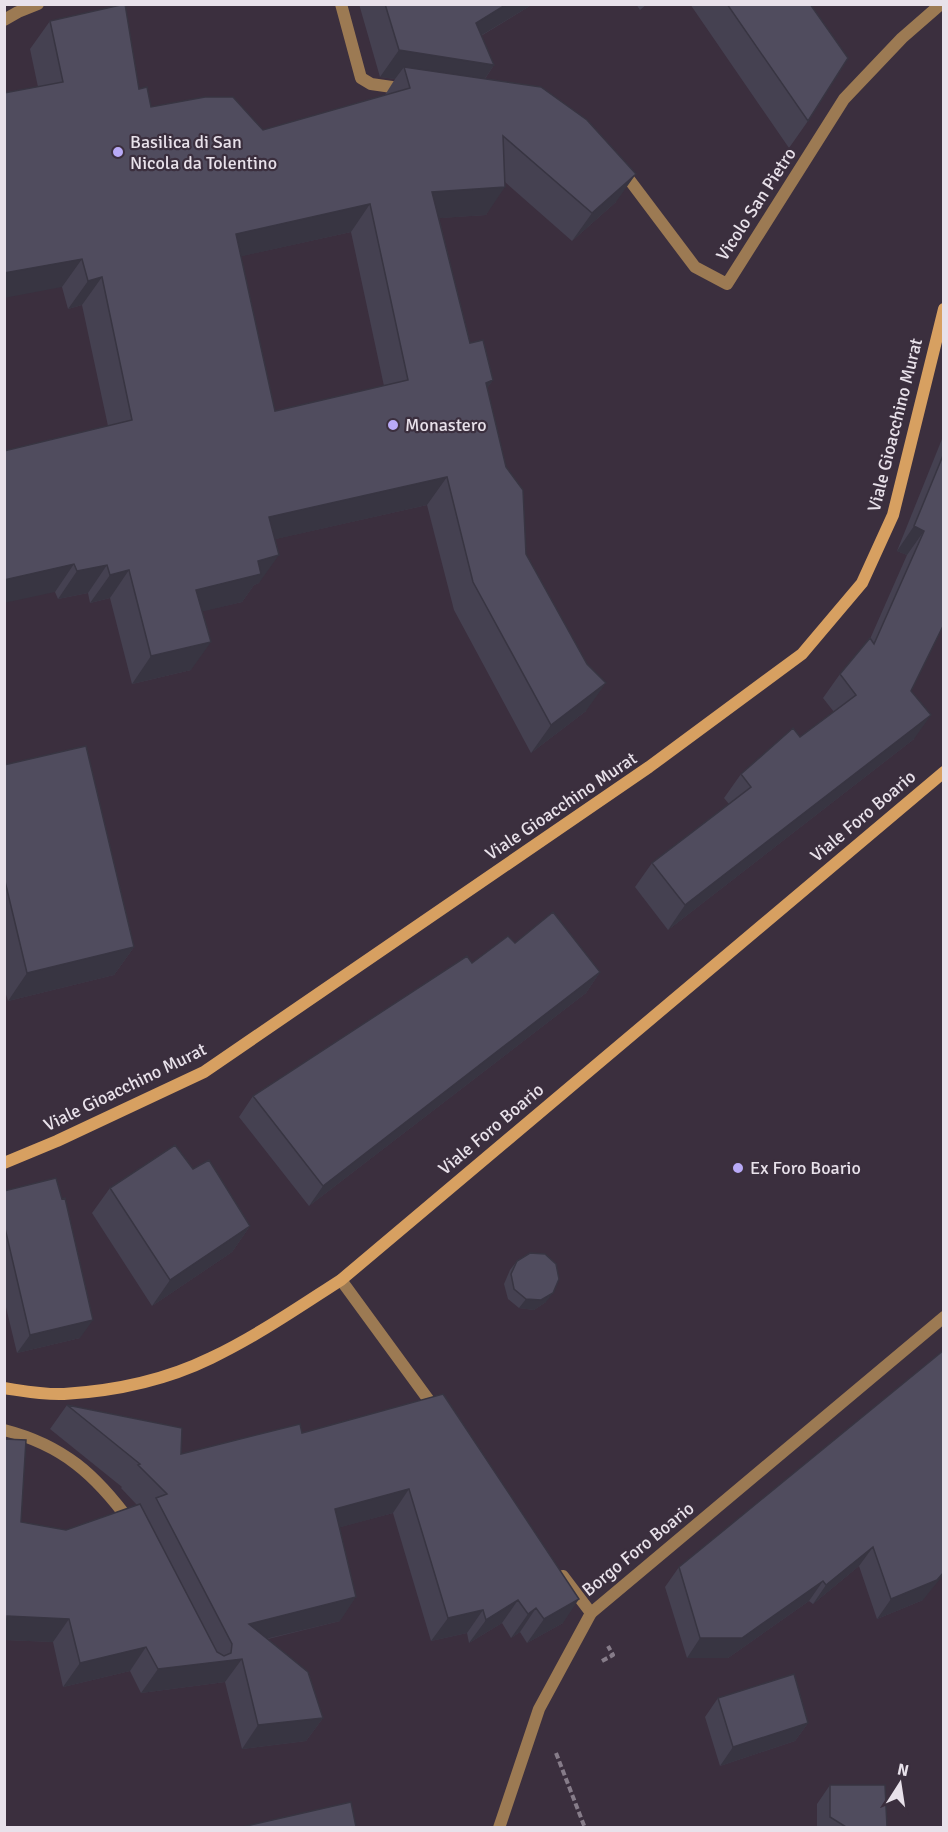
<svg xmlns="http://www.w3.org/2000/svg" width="948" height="1832" font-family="Signika,sans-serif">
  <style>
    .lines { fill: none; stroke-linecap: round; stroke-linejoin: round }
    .path { stroke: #867c89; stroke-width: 4; stroke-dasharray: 6 3; stroke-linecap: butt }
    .lane { stroke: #9c7a53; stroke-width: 12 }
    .street { stroke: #9c7a53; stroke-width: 12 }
    .secondary { stroke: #d7a061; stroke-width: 12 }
    .wall { fill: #454151; fill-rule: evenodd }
    .shaded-wall { fill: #383542 }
    .building { fill: #504c5e; stroke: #383542; stroke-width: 1.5; fill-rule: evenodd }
    .poi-dot { fill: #b9aaf7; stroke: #3b2f3e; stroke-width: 2 }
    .labels { text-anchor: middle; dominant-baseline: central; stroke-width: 4.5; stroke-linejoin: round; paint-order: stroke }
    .poi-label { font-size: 18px; fill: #e8e1ea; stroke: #3b2f3e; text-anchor: start }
    .street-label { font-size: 18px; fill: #e8e1ea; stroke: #3b2f3e }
  </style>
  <rect width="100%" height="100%" fill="#3b2f3e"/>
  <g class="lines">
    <path class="path" d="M 602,1661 L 613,1655 L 608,1646
      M 556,1753 L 585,1828"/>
    <path class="lane" d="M 4,1430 C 63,1445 96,1475 131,1523
      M 499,1828 L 539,1709 L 591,1613"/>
    <path class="street" d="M 341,4 L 361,78 L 371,84 L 406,89
      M 4,20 L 18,12 L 38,4
      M 622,170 L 695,267 L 727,284 L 844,99 L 902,38 L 941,4
      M 341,1280 L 436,1410
      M 563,1576 L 591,1613 L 944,1317"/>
    <path class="secondary" d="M 4,1163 L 57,1141 L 204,1072 L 649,767 L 802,654 L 862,583 L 893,515 L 944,309
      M 4,1388 C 24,1391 44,1395 64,1394 C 114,1391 166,1380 211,1358 C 257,1336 299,1307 341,1280 L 944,772"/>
  </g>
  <path class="wall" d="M 359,4 L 533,4 L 481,36 L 494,65 L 485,79 L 616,202 L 572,241 L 505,182 L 486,215 L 439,218 L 470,343 L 493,380 L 487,388 L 526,554 L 586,711 L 531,753 L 454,610 L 427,505 L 275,539 L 259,583 L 254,585 L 242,602 L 202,611 L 191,670 L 132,684 L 110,598 L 90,603 L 88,593 L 58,599 L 55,592 L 108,426 L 82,305 L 68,309 L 62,287 L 38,87 L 30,49 L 50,21 L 139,89 L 151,107 L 263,130 L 385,95 L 395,79 L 380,77 ZM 351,232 L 384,386 L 275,411 L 241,256 Z
    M 636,4 L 647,4 L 640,10 Z
    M 690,4 L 810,4 L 808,121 L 789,148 Z
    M 944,434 L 944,624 L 911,691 L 914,739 L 668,930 L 635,887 L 652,863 L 729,804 L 724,798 L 741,774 L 800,737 L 834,712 L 823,698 L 840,674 L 870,639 L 907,555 L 897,551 Z
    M 4,765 L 134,947 L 114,975 L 8,1001 L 4,988 Z
    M 515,943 L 600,972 L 586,993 L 309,1206 L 239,1117 L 253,1096 L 472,963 Z
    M 193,1169 L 250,1226 L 232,1252 L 152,1306 L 92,1213 L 110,1188 Z
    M 4,1191 L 80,1338 L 17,1353 L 4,1299 Z
    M 517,1261 L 546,1302 L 534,1310 L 519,1308 L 508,1299 L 504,1284 L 510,1270 Z
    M 944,1350 L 923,1600 L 877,1619 L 859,1566 L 813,1604 L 809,1601 L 728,1658 L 687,1658 L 665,1587 L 679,1567 Z
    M 443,1394 L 563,1623 L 527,1643 L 520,1632 L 511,1638 L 502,1623 L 469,1643 L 467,1633 L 431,1641 L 393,1513 L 340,1527 L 340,1621 L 268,1639 L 323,1718 L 306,1741 L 242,1749 L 225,1682 L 141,1693 L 130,1671 L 63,1687 L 53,1642 L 5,1640 L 4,1439 L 21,1522 L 66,1530 L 137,1505 L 121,1488 L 122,1487 L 50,1429 L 67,1405 L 181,1454 L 302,1433 Z
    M 718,1698 L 808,1723 L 795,1741 L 720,1766 L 705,1717 Z
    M 830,1785 L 887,1827 L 817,1827 L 817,1804 Z"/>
  <path class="shaded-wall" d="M 507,4 L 533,4 L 457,50 L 476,23 Z
    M 399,50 L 494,65 L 476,92 L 404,67 L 395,79 L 380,77 Z
    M 636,174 L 616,202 L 572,241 L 592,213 Z
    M 505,187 L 486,215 L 413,220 L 432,192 Z
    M 370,204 L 351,232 L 216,262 L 236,234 Z
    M 82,259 L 62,287 L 4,298 L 4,273 Z
    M 102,277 L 82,305 L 68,309 L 88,281 Z
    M 493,380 L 474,407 L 486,383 Z
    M 447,477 L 427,505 L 249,545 L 269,517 Z
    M 914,526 L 924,531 L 907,555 L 897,551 Z
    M 279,555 L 259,583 L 254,585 L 242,602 L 176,618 L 196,590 L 258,561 Z
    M 74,564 L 55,592 L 4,603 L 4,580 Z
    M 107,565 L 88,593 L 58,599 L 77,571 Z
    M 129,570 L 110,598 L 90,603 L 110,575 Z
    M 211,642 L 191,670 L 132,684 L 151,656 Z
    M 606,683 L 586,711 L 531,753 L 551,725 Z
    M 931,715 L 914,739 L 668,930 L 685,905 Z
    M 134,947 L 114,975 L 8,1001 L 27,973 Z
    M 600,972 L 586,993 L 309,1206 L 323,1186 Z
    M 250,1226 L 232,1252 L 152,1306 L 170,1280 Z
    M 553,1293 L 546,1302 L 534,1310 L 519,1308 L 526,1299 Z
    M 93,1320 L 80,1338 L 17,1353 L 30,1335 Z
    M 409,1489 L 393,1513 L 319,1533 L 335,1509 Z
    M 873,1547 L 859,1566 L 813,1604 L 826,1585 Z
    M 944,1572 L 944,1574 L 923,1600 L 877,1619 L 891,1599 Z
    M 823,1581 L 809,1601 L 728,1658 L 687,1658 L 700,1638 Z
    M 356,1597 L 340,1621 L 232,1647 L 249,1624 Z
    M 579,1599 L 563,1623 L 527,1643 L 544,1619 Z
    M 518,1600 L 502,1623 L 469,1643 L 486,1620 Z
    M 536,1608 L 520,1632 L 511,1638 L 528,1614 Z
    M 483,1610 L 467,1633 L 431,1641 L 448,1618 Z
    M 7,1616 L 69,1619 L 53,1642 L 4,1640 Z
    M 146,1647 L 130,1671 L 63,1687 L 80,1663 Z
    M 242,1659 L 225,1682 L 141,1693 L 158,1669 Z
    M 323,1718 L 306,1741 L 242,1749 L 258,1725 Z
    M 808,1723 L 795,1741 L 720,1766 L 733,1747 Z"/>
  <path class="building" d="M 125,4 L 139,89 L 147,87 L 151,107 L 205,97 L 233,97 L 263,130 L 410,88 L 404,67 L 541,87 L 587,120 L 636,174 L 592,213 L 503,136 L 505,187 L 432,192 L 470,343 L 483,340 L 493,380 L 486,383 L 506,467 L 523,490 L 526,554 L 587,664 L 606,683 L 551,725 L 473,582 L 447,477 L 269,517 L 279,555 L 258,561 L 261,574 L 196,590 L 211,642 L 151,656 L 129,570 L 110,575 L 107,565 L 77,571 L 74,564 L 4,580 L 4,451 L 132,420 L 102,277 L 88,281 L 82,259 L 4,273 L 4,93 L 63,82 L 50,21 ZM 370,204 L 408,380 L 275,411 L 236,234 Z
    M 385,4 L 507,4 L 476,23 L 494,65 L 399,50 Z
    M 727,4 L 810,4 L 848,58 L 808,121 Z
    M 944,453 L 944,624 L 911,691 L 931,715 L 685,905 L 652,863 L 751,787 L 741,774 L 793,728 L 800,737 L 856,695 L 840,674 L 870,638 L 874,644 L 924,531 L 914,526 Z
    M 86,746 L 134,947 L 27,973 L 4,877 L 4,765 Z
    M 553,912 L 600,972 L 323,1186 L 253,1096 L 467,956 L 472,963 L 508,936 L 515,943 Z
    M 175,1145 L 193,1169 L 209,1160 L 250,1226 L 170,1280 L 110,1188 Z
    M 56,1178 L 62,1199 L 65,1198 L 93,1320 L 30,1335 L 4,1224 L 4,1191 Z
    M 530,1253 L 545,1254 L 556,1264 L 559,1279 L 553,1293 L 541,1300 L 526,1299 L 514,1289 L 511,1274 L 517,1261 Z
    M 944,1350 L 944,1572 L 937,1580 L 891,1599 L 873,1547 L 826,1585 L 823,1581 L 742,1638 L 700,1638 L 679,1567 Z
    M 443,1394 L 579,1599 L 544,1619 L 536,1608 L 528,1614 L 518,1600 L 486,1620 L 483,1610 L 448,1618 L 409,1489 L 335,1509 L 356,1597 L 249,1624 L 308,1672 L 323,1718 L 258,1725 L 242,1659 L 158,1669 L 146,1647 L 80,1663 L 69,1619 L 7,1616 L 4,1657 L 4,1439 L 26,1440 L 21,1522 L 66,1530 L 140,1504 L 217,1652 L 224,1656 L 231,1653 L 232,1644 L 156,1498 L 167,1494 L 138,1465 L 140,1464 L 67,1405 L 182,1428 L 181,1454 L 300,1424 L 302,1433 Z
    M 794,1674 L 808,1723 L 733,1747 L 718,1698 Z
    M 830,1785 L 885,1785 L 887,1827 L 846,1827 L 830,1817 Z
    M 351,1802 L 356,1827 L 242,1827 Z"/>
  <g class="poi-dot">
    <circle cx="118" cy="152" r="6"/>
    <circle cx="393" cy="425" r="6"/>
    <circle cx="738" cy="1168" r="6"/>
  </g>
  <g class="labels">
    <g class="poi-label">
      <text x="130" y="142">Basilica di San<tspan x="130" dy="21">Nicola da Tolentino</tspan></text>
      <text x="405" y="425">Monastero</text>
      <text x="750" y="1168">Ex Foro Boario</text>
    </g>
    <g class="street-label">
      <text transform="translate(756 204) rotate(-57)">Vicolo San Pietro</text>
      <text transform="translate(895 425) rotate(-76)">Viale Gioacchino Murat</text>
      <text transform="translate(561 806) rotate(-34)">Viale Gioacchino Murat</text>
      <text transform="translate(863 816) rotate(-40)">Viale Foro Boario</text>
      <text transform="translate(125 1087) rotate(-26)">Viale Gioacchino Murat</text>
      <text transform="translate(491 1129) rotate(-40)">Viale Foro Boario</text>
      <text transform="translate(638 1549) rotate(-39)">Borgo Foro Boario</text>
    </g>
  </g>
  <rect width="948" height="1832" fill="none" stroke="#e8e1ea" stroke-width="12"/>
  <g transform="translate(900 1784) rotate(12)" stroke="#3b2f3e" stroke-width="4.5" paint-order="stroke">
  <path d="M0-4.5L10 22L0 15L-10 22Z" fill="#e8e1ea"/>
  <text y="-9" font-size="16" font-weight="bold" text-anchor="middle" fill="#e8e1ea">N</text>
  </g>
</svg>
